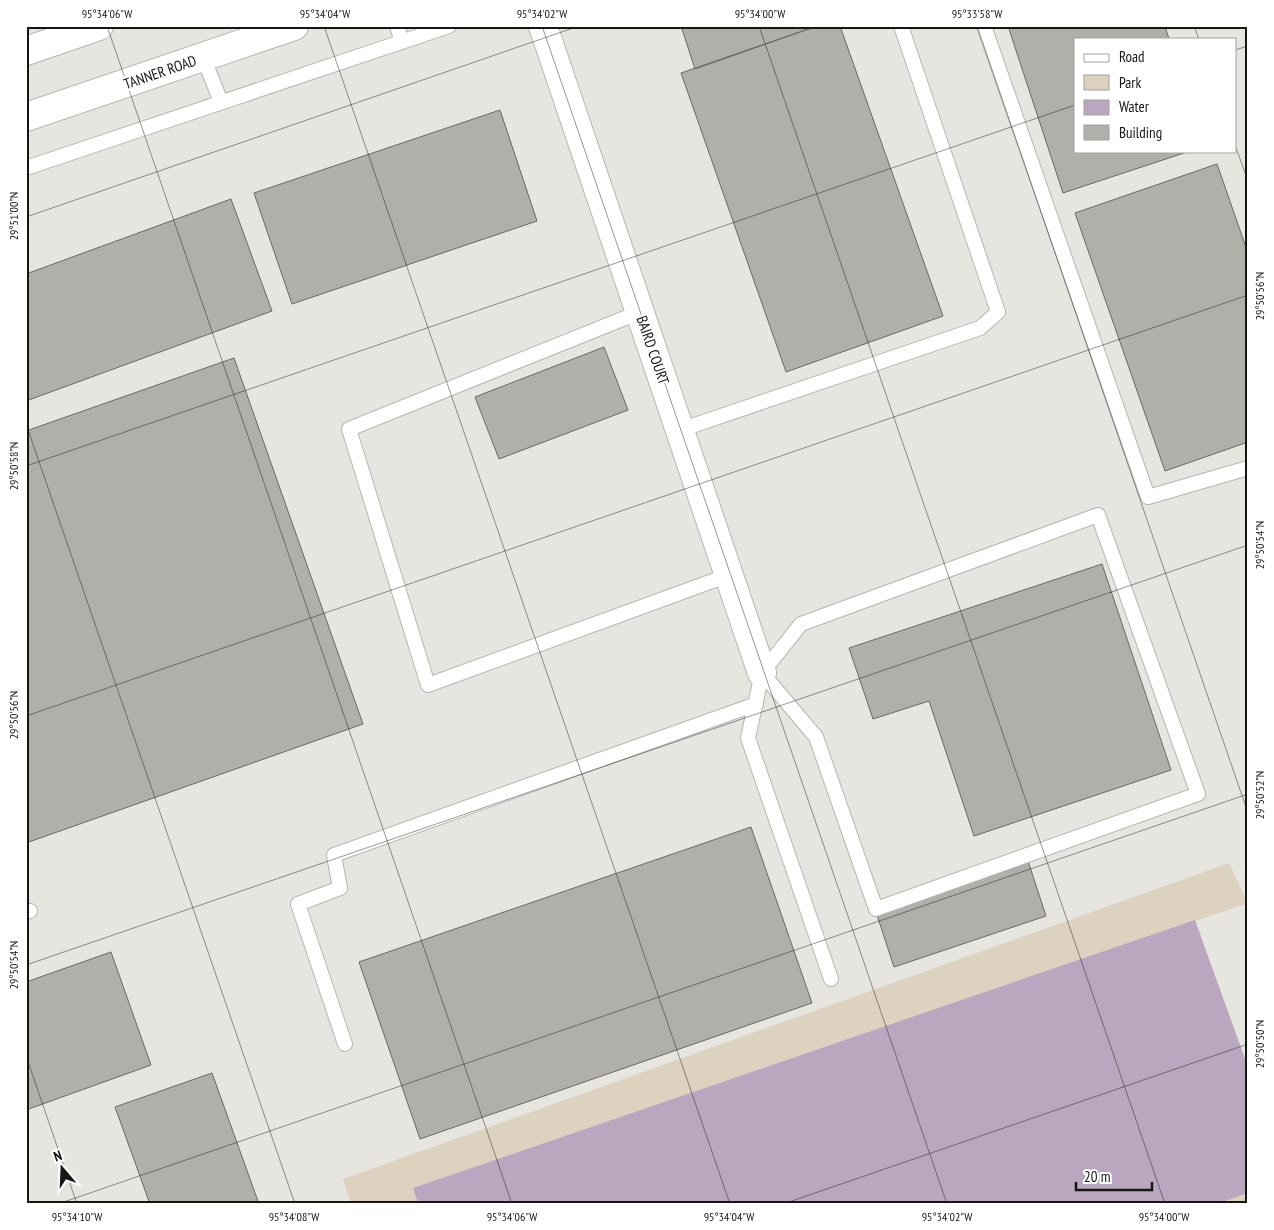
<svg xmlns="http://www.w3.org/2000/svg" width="1274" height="1230" font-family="'PT Sans Narrow',sans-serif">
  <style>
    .green { fill: #dcd2bf }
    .water { fill: #baa7bf }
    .building { fill: #b1afaa; stroke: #6a6865 }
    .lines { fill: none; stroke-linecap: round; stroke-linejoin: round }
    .lane-casing { stroke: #b8b6b1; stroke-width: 16 }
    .street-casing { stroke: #b8b6b1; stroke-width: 30 }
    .secondary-casing { stroke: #b8b6b1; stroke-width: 30 }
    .lane { stroke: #fff; stroke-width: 14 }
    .street { stroke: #fff; stroke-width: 28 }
    .secondary { stroke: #fff; stroke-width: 28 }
    .ticks { fill: none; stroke: #161614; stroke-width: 1; stroke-opacity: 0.45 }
    .labels { text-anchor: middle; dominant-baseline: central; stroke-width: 4.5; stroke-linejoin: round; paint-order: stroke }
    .street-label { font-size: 15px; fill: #161614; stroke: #fff }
    .neatline { fill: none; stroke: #161614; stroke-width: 2 }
    .ticks-label { font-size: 12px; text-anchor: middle; fill: #161614 }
  </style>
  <rect width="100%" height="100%" fill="#e7e5e0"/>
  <path class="green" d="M 1229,863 L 1248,903 L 413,1188 L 418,1204 L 351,1204 L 343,1179 Z
    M 1248,1193 L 1248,1204 L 1217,1204 Z"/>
  <path class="water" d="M 1195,920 L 1248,1067 L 1248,1193 L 1217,1204 L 418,1204 L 413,1188 Z"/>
  <path class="building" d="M 691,26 L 817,26 L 695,69 L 682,29 Z
    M 817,26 L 840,26 L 943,316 L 786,372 L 681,73 Z
    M 1008,26 L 1165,26 L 1169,39 L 1075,39 L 1075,151 L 1190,151 L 1063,193 Z
    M 500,110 L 537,221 L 292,304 L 254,193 Z
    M 1217,164 L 1248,253 L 1248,442 L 1165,471 L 1075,213 Z
    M 231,199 L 272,311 L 26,401 L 26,274 Z
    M 604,347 L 628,410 L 499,459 L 475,397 Z
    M 234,358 L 363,724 L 26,843 L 26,431 Z
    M 1102,564 L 1171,770 L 974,836 L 929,701 L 873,719 L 849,648 Z
    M 751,827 L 812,1003 L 420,1139 L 359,962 Z
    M 1028,861 L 1046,916 L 894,967 L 876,912 Z
    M 111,952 L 151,1065 L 26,1110 L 26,982 Z
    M 212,1073 L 259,1204 L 150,1204 L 115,1107 Z"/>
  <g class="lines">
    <g class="lane-casing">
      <path id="lane" d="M 397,26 L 402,42
        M 984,26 L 1148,497 L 1248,468
        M 203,57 L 221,102
        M 26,168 L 449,26
        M 640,312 L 349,429 L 428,685 L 729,575
        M 680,430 L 980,328 L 998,312 L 901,26
        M 762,673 L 816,737 L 876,909 L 1198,794 L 1098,515 L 801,624 L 762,673 L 748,738 L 831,979
        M 26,912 L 30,911
        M 345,1044 L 298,904 L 340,888 L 334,855 L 756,704"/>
    </g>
    <g class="street-casing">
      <path id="street" d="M 543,26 L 762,673"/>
    </g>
    <g class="secondary-casing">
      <path id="secondary" d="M 26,51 L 99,26
        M 26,117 L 294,26"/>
    </g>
    <use href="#lane" class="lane"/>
    <use href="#street" class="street"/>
    <use href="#secondary" class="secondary"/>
  </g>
  <path class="ticks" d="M 107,26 L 512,1204M 324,26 L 730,1204M 542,26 L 947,1204M 759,26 L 1165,1204M 977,26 L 1248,813M 1194,26 L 1199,39M 1235,50 L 1248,46M 1235,145 L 1248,181M 26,217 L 579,26M 26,424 L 295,1204M 26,466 L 1075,105M 26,716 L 1248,295M 26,965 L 1248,545M 26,1056 L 77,1204M 58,1204 L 1248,794M 783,1204 L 1248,1044"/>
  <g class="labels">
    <g class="street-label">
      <text transform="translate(160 72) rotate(-19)">TANNER ROAD</text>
      <text transform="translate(653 350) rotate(71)">BAIRD COURT</text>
    </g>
  </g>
  <rect width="1274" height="1230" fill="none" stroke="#ffffff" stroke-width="55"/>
  <rect x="1074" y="38" width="162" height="115" fill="#ffffff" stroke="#a2a2a1"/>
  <rect x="1084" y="54" width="25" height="8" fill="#ffffff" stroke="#a2a2a1"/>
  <text x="1119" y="62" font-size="15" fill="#161614">Road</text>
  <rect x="1084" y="75" width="25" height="15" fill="#dcd2bf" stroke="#a2a2a1"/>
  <text x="1119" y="88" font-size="15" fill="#161614">Park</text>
  <rect x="1084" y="100" width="25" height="15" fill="#baa7bf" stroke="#a2a2a1"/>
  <text x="1119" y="112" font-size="15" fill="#161614">Water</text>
  <rect x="1084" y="125" width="25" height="15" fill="#b1afaa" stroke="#a2a2a1"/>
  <text x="1119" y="138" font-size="15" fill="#161614">Building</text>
  <g transform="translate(62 1168) rotate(341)" stroke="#ffffff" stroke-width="4" paint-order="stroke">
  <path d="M0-4L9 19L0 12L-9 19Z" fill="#161614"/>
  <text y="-8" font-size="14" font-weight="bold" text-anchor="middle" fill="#161614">N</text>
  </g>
  <path d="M1076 1182v8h76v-8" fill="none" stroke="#161614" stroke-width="2.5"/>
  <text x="1084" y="1182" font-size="15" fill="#161614" stroke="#ffffff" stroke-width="4" paint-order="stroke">20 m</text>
  <rect x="28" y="28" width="1218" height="1174" class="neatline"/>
  <g class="ticks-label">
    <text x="107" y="18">95°34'06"W</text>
    <text x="325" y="18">95°34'04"W</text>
    <text x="542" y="18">95°34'02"W</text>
    <text x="760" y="18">95°34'00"W</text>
    <text x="977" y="18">95°33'58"W</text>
    <text transform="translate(14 216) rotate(-90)" y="4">29°51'00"N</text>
    <text transform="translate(1260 296) rotate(-90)" y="4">29°50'56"N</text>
    <text transform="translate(14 466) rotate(-90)" y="4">29°50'58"N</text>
    <text transform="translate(1260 545) rotate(-90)" y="4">29°50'54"N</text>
    <text transform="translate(14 715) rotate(-90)" y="4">29°50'56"N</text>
    <text transform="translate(1260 795) rotate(-90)" y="4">29°50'52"N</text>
    <text transform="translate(14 965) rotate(-90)" y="4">29°50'54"N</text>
    <text transform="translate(1260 1044) rotate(-90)" y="4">29°50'50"N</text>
    <text x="77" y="1221">95°34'10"W</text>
    <text x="294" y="1221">95°34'08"W</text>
    <text x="512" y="1221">95°34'06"W</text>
    <text x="729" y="1221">95°34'04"W</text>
    <text x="947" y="1221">95°34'02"W</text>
    <text x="1164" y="1221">95°34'00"W</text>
  </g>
</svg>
